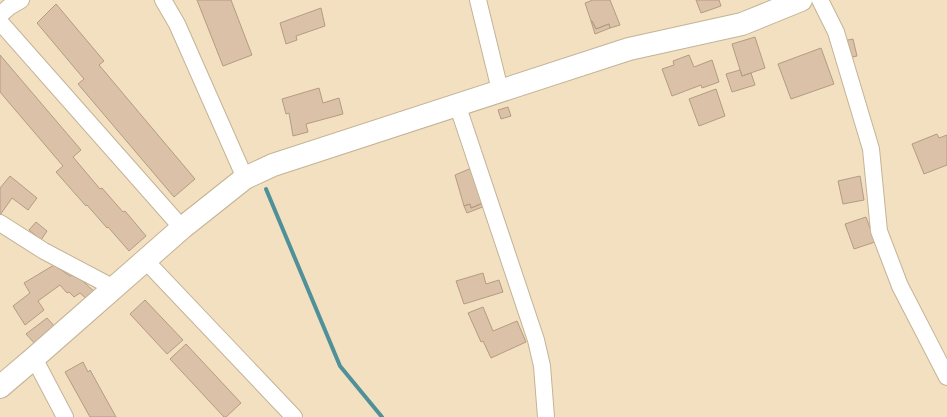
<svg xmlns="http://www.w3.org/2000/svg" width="947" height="417" font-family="Jost,sans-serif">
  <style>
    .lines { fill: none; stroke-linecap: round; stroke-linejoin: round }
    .stream { stroke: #509199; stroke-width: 4 }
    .building { fill: #dac1a7; stroke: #b39c83 }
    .minor-casing { stroke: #c4b396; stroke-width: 18 }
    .secondary-casing { stroke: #c4b396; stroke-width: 24 }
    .minor { stroke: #fff; stroke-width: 16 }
    .secondary { stroke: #fff; stroke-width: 22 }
  </style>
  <rect width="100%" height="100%" fill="#f2e0c1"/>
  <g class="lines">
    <path class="stream" d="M 266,189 L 340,366 L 382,417"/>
  </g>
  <path class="building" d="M 197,0 L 231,0 L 252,55 L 223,66 Z
    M 593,0 L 610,0 L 620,25 L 610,28 L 609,24 L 596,29 L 592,21 L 591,21 L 585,3 Z
    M 696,0 L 719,0 L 721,6 L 701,13 Z
    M 56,4 L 104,61 L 99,65 L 195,179 L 174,197 L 78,84 L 84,79 L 37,23 Z
    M 321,8 L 325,26 L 296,36 L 297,40 L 286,44 L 280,23 Z
    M 591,21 L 592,21 L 596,29 L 609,24 L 610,28 L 595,34 Z
    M 755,37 L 765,68 L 742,76 L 732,44 Z
    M 853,39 L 857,56 L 848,58 L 843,41 Z
    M 821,48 L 834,84 L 791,99 L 778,64 Z
    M 0,55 L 81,150 L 73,157 L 100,189 L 102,188 L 123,212 L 125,211 L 146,236 L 129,251 L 108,227 L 107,228 L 87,205 L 86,206 L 56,172 L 63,166 L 0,92 Z
    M 689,55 L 694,67 L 712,60 L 719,82 L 702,88 L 701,85 L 672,96 L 662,69 L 674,65 L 673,61 Z
    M 740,70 L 742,76 L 751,73 L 755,85 L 732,92 L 726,74 Z
    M 319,88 L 323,103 L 339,98 L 343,114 L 306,124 L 308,132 L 293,136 L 289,113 L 286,114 L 282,99 Z
    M 716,89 L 725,116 L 699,126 L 689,99 Z
    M 508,107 L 511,116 L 501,119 L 498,110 Z
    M 937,134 L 939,138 L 947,135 L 947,165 L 924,174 L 912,144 Z
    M 474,167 L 483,203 L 471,208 L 470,204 L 464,206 L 455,175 Z
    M 10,176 L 37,198 L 28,210 L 12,198 L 0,215 L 0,188 Z
    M 860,176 L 864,200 L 843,204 L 838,181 Z
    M 483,203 L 485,206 L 467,213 L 464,206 L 470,204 L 471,208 Z
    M 866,217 L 875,242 L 854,249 L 845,224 Z
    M 36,222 L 47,231 L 41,240 L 29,230 Z
    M 54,265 L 70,276 L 75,274 L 97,294 L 89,301 L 80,293 L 74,297 L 69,292 L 67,293 L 60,285 L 38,301 L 44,310 L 25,325 L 13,306 L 30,293 L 24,283 Z
    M 483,273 L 486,284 L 499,280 L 503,292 L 464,304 L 456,281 Z
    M 145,300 L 183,340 L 167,354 L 130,314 Z
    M 483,307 L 493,331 L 517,321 L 526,342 L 491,358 L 483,341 L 481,342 L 468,313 Z
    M 47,318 L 56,328 L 37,346 L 26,334 Z
    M 186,344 L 241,403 L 226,417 L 224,417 L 170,359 Z
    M 83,362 L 88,372 L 90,370 L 116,417 L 90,417 L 65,372 Z"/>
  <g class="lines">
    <g class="minor-casing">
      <path id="minor" d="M 163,0 L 177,24 L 245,178
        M 478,0 L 500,90
        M 820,0 L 836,32 L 871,149 L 879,231 L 900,286 L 947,377
        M 0,15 L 9,7 L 21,0
        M 0,22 L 182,228
        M 457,104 L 536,340 L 542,366 L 546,417
        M 0,223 L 44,251 L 114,288
        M 145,260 L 294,417
        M 34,358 L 65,417"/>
    </g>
    <g class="secondary-casing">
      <path id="secondary" d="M 0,387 L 34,358 L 182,228 L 245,178 L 273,165 L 629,49 L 742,24 L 801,0"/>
    </g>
    <use href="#minor" class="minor"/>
    <use href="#secondary" class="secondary"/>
  </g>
</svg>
